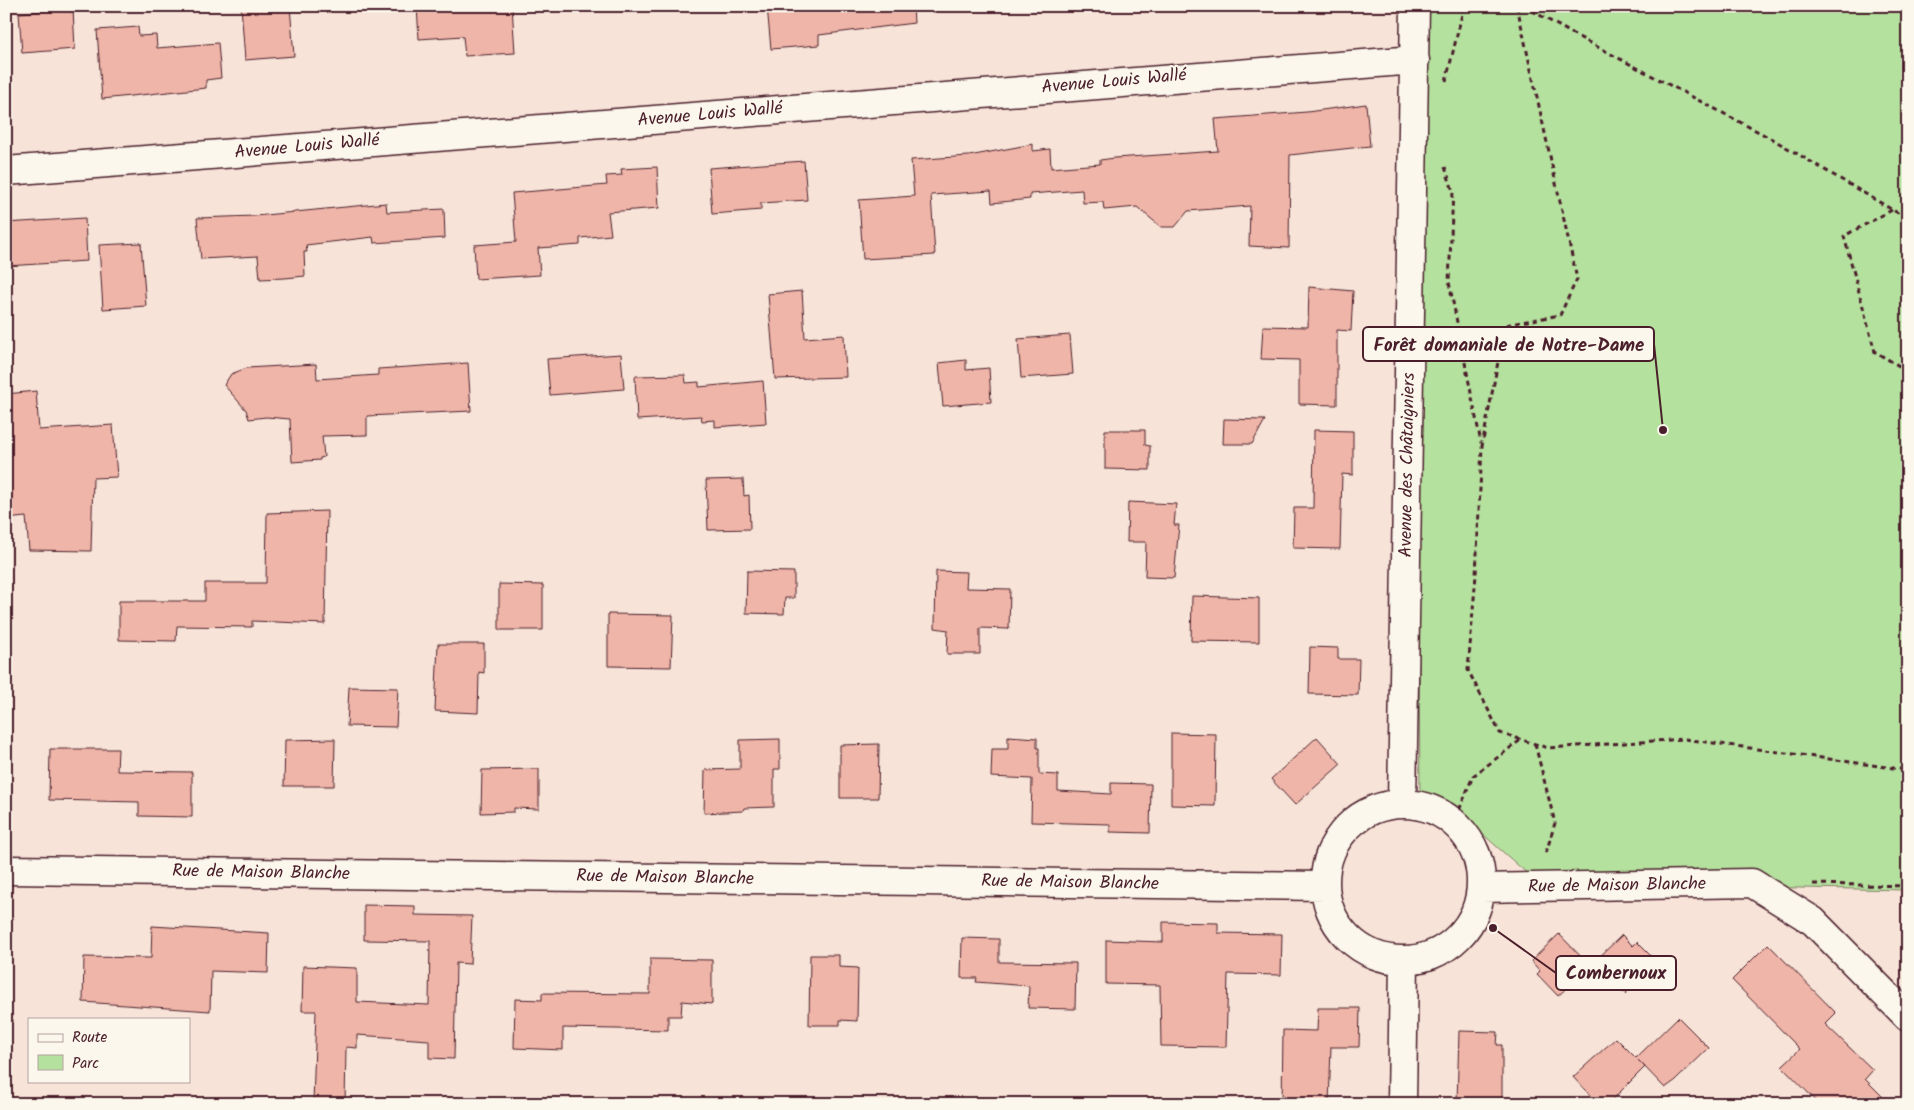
<svg xmlns="http://www.w3.org/2000/svg" width="1914" height="1110" font-family="Kalam,sans-serif">
  <style>
    .green { fill: #b5e19f; stroke: #808065 }
    .building { fill: #efb5a8; stroke: #4a1f2b }
    .lines { fill: none; stroke-linecap: round; stroke-linejoin: round }
    .street-casing { stroke: #4a1f2b; stroke-width: 31 }
    .path { stroke: #4a1f2b; stroke-width: 3; stroke-dasharray: 5 4; stroke-linecap: butt }
    .street { stroke: #fbf7ec; stroke-width: 28 }
    .labels { text-anchor: middle; dominant-baseline: central; stroke-width: 4; stroke-linejoin: round; paint-order: stroke }
    .street-label { font-size: 18px; fill: #4a1f2b; stroke: #fbf7ec }
    .leader { fill: none; stroke: #4a1f2b; stroke-width: 2 }
    .callout-dot { fill: #4a1f2b; stroke: #fbf7ec; stroke-width: 2 }
    .callout { fill: #fbf7ec; stroke: #4a1f2b; stroke-width: 2 }
    .callout-label { font-size: 19px; text-anchor: middle; font-weight: bold; fill: #4a1f2b }
  </style>
  <rect width="100%" height="100%" fill="#f7e3d8"/>
  <filter id="ink" filterUnits="userSpaceOnUse"><feTurbulence type="fractalNoise" baseFrequency=".02" numOctaves="2"/><feDisplacementMap in="SourceGraphic" scale="10" xChannelSelector="R" yChannelSelector="G"/><feConvolveMatrix kernelMatrix="1 2 1 2 8 2 1 2 1" color-interpolation-filters="sRGB"/></filter>
  <g filter="url(#ink)">
    <path class="green" d="M 1415,6 L 1908,6 L 1908,890 L 1538,883 L 1477,829 L 1420,801 Z"/>
    <path class="building" d="M 241,6 L 290,6 L 294,56 L 245,60 Z
      M 417,6 L 512,6 L 515,53 L 465,56 L 463,36 L 419,39 Z
      M 767,6 L 913,6 L 914,23 L 819,35 L 819,45 L 771,49 Z
      M 73,9 L 75,49 L 22,53 L 19,13 Z
      M 138,27 L 139,36 L 156,35 L 157,48 L 218,43 L 221,78 L 206,80 L 206,88 L 102,99 L 97,30 Z
      M 1366,104 L 1370,146 L 1290,155 L 1289,248 L 1249,246 L 1250,206 L 1188,211 L 1175,227 L 1161,227 L 1137,207 L 1104,210 L 1103,202 L 1083,203 L 1082,190 L 1030,194 L 1030,199 L 992,203 L 991,191 L 931,195 L 935,255 L 863,259 L 859,200 L 914,196 L 911,160 L 969,156 L 1033,144 L 1033,151 L 1050,149 L 1051,168 L 1100,164 L 1100,160 L 1115,158 L 1218,151 L 1215,119 L 1307,112 Z
      M 804,161 L 807,200 L 761,203 L 761,210 L 712,214 L 709,168 Z
      M 657,167 L 659,208 L 608,212 L 611,235 L 580,238 L 580,245 L 538,248 L 540,275 L 476,279 L 474,245 L 516,242 L 512,193 L 607,185 L 606,176 L 622,175 L 621,169 Z
      M 386,203 L 387,212 L 444,209 L 445,238 L 374,243 L 373,237 L 306,245 L 307,252 L 304,252 L 305,276 L 285,278 L 260,279 L 258,256 L 201,259 L 197,218 L 255,216 Z
      M 85,218 L 87,261 L 6,266 L 6,223 Z
      M 141,243 L 146,306 L 103,309 L 99,245 Z
      M 1309,287 L 1353,291 L 1351,331 L 1337,330 L 1337,405 L 1299,404 L 1299,360 L 1261,359 L 1263,326 L 1308,327 Z
      M 802,291 L 805,338 L 844,335 L 846,377 L 775,379 L 768,294 Z
      M 1070,335 L 1073,374 L 1021,378 L 1018,339 Z
      M 621,354 L 624,389 L 550,395 L 547,359 Z
      M 966,360 L 966,370 L 989,368 L 991,402 L 943,406 L 939,363 Z
      M 468,363 L 471,411 L 367,416 L 367,435 L 322,436 L 324,457 L 320,458 L 320,460 L 292,462 L 290,419 L 266,417 L 249,419 L 246,410 L 224,385 L 231,374 L 247,368 L 316,364 L 317,379 L 378,375 L 378,369 Z
      M 685,375 L 686,383 L 699,382 L 699,387 L 763,381 L 766,423 L 715,427 L 715,420 L 702,421 L 701,416 L 637,420 L 635,376 Z
      M 36,391 L 39,430 L 113,425 L 117,477 L 93,478 L 91,551 L 29,550 L 26,517 L 6,519 L 6,394 Z
      M 1224,419 L 1265,420 L 1252,444 L 1223,444 Z
      M 1105,430 L 1145,430 L 1145,445 L 1150,446 L 1150,470 L 1105,469 Z
      M 1314,430 L 1353,431 L 1353,475 L 1342,474 L 1340,549 L 1293,548 L 1294,508 L 1313,508 Z
      M 743,479 L 744,496 L 749,495 L 750,529 L 708,530 L 706,480 Z
      M 1128,502 L 1176,504 L 1174,525 L 1179,525 L 1174,578 L 1145,577 L 1146,542 L 1127,542 Z
      M 327,511 L 325,624 L 252,621 L 252,627 L 177,626 L 176,641 L 119,640 L 119,601 L 205,601 L 205,583 L 266,583 L 267,513 Z
      M 747,571 L 794,572 L 794,598 L 785,598 L 784,614 L 746,613 Z
      M 936,571 L 967,572 L 966,588 L 1010,589 L 1009,629 L 980,628 L 980,654 L 947,654 L 948,630 L 935,628 Z
      M 499,584 L 543,585 L 543,630 L 499,630 Z
      M 1192,596 L 1259,598 L 1259,642 L 1191,641 Z
      M 608,614 L 673,615 L 671,667 L 608,666 Z
      M 438,644 L 484,644 L 484,673 L 479,672 L 478,713 L 435,711 Z
      M 1310,647 L 1338,648 L 1338,659 L 1359,659 L 1358,695 L 1309,694 Z
      M 349,687 L 398,688 L 396,727 L 347,726 Z
      M 1171,733 L 1216,734 L 1215,806 L 1171,805 Z
      M 1008,736 L 1037,738 L 1037,748 L 1039,748 L 1039,774 L 1058,775 L 1058,791 L 1111,794 L 1111,783 L 1151,784 L 1150,833 L 1110,832 L 1110,824 L 1031,822 L 1032,779 L 991,777 L 992,749 L 1008,749 Z
      M 1317,737 L 1341,764 L 1295,805 L 1271,779 Z
      M 335,739 L 334,786 L 284,786 L 285,740 Z
      M 780,739 L 780,769 L 774,769 L 774,807 L 744,808 L 743,811 L 704,813 L 705,770 L 740,769 L 740,740 Z
      M 879,744 L 878,798 L 840,798 L 840,745 Z
      M 50,749 L 118,749 L 117,771 L 192,772 L 192,817 L 139,816 L 139,802 L 49,800 Z
      M 539,769 L 539,809 L 514,808 L 514,812 L 481,813 L 482,770 Z
      M 364,905 L 415,906 L 415,915 L 472,916 L 470,964 L 456,963 L 454,1059 L 429,1058 L 429,1040 L 357,1035 L 357,1048 L 346,1047 L 345,1104 L 313,1104 L 316,1011 L 302,1011 L 303,966 L 357,968 L 357,1002 L 429,1005 L 430,941 L 364,940 Z
      M 1163,922 L 1218,923 L 1218,933 L 1282,934 L 1281,975 L 1228,974 L 1226,1047 L 1161,1046 L 1160,985 L 1106,984 L 1106,940 L 1163,942 Z
      M 152,926 L 269,933 L 268,973 L 211,971 L 210,1011 L 83,1002 L 84,957 L 151,958 Z
      M 1559,934 L 1590,966 L 1558,996 L 1537,974 L 1540,971 L 1531,961 Z
      M 1622,935 L 1633,946 L 1637,942 L 1658,963 L 1625,994 L 1594,962 Z
      M 962,938 L 999,939 L 999,962 L 1076,963 L 1075,1009 L 1028,1008 L 1029,986 L 976,982 L 977,978 L 961,978 Z
      M 1768,944 L 1836,1013 L 1825,1024 L 1873,1070 L 1865,1079 L 1890,1104 L 1819,1104 L 1782,1066 L 1800,1049 L 1732,980 Z
      M 810,955 L 839,955 L 839,967 L 858,968 L 857,1021 L 840,1020 L 840,1025 L 809,1025 Z
      M 650,959 L 712,960 L 712,1004 L 682,1001 L 681,1016 L 668,1016 L 668,1030 L 563,1028 L 563,1050 L 514,1048 L 515,999 L 542,1000 L 542,993 L 650,994 Z
      M 1318,1008 L 1360,1008 L 1359,1047 L 1331,1047 L 1329,1104 L 1282,1104 L 1283,1030 L 1317,1031 Z
      M 1678,1017 L 1709,1048 L 1676,1080 L 1665,1088 L 1638,1060 L 1645,1067 L 1608,1104 L 1598,1104 L 1573,1077 L 1616,1038 L 1636,1058 Z
      M 1459,1031 L 1498,1032 L 1497,1045 L 1502,1045 L 1502,1104 L 1457,1104 Z"/>
    <g class="lines">
      <g class="street-casing">
        <path id="street" d="M 6,171 L 1415,60
          M 1402,803 L 1415,6
          M1325 882a78 78 0 1 1 156 0a78 78 0 1 1-156 0Z
          M 6,870 L 1325,886
          M 1482,888 L 1752,883 L 1813,921 L 1908,1017
          M 1402,1104 L 1404,960"/>
      </g>
      <path class="path" d="M 1517,6 L 1577,279 L 1560,315 L 1505,325 L 1482,446 L 1476,575 L 1468,670 L 1500,733 L 1548,748 L 1685,739 L 1908,770
        M 1524,6 L 1571,33 L 1774,140 L 1908,219
        M 1446,81 L 1464,6
        M 1445,167 L 1453,191 L 1449,282 L 1481,443
        M 1892,210 L 1844,236 L 1875,352 L 1908,371
        M 1535,744 L 1555,823 L 1545,856
        M 1456,818 L 1473,776 L 1522,739
        M 1813,884 L 1908,886"/>
      <use href="#street" class="street"/>
    </g>
  </g>
  <g class="labels">
    <g class="street-label">
      <text transform="translate(1114 82) rotate(-5)">Avenue Louis Wallé</text>
      <text transform="translate(710 115) rotate(-5)">Avenue Louis Wallé</text>
      <text transform="translate(307 147) rotate(-5)">Avenue Louis Wallé</text>
      <text transform="translate(1408 465) rotate(-89)">Avenue des Châtaigniers</text>
      <text transform="translate(261 873) rotate(1)">Rue de Maison Blanche</text>
      <text transform="translate(665 878) rotate(1)">Rue de Maison Blanche</text>
      <text transform="translate(1070 883) rotate(1)">Rue de Maison Blanche</text>
      <text transform="translate(1617 886) rotate(-1)">Rue de Maison Blanche</text>
    </g>
  </g>
  <path class="leader" d="M1663 430L1654 344M1493 928L1556 973"/>
  <g class="callout-dot">
    <circle cx="1663" cy="430" r="5"/>
    <circle cx="1493" cy="928" r="5"/>
  </g>
  <g class="callout">
    <rect x="1363" y="327" width="291" height="34" rx="5"/>
    <rect x="1556" y="956" width="120" height="34" rx="5"/>
  </g>
  <g class="callout-label">
    <text x="1509" y="351">Forêt domaniale de Notre-Dame</text>
    <text x="1616" y="979">Combernoux</text>
  </g>
  <rect width="1914" height="1110" fill="none" stroke="#fbf7ec" stroke-width="25"/>
  <rect x="12" y="12" width="1889" height="1085" fill="none" stroke="#4a1f2b" stroke-width="2" filter="url(#ink)"/>
  <rect x="28" y="1018" width="162" height="65" fill="#fbf7ec" stroke="#b4a19f"/>
  <rect x="38" y="1034" width="25" height="8" fill="#fbf7ec" stroke="#b4a19f"/>
  <text x="72" y="1042" font-size="15" fill="#4a1f2b">Route</text>
  <rect x="38" y="1055" width="25" height="15" fill="#b5e19f" stroke="#b4a19f"/>
  <text x="72" y="1068" font-size="15" fill="#4a1f2b">Parc</text>
</svg>
